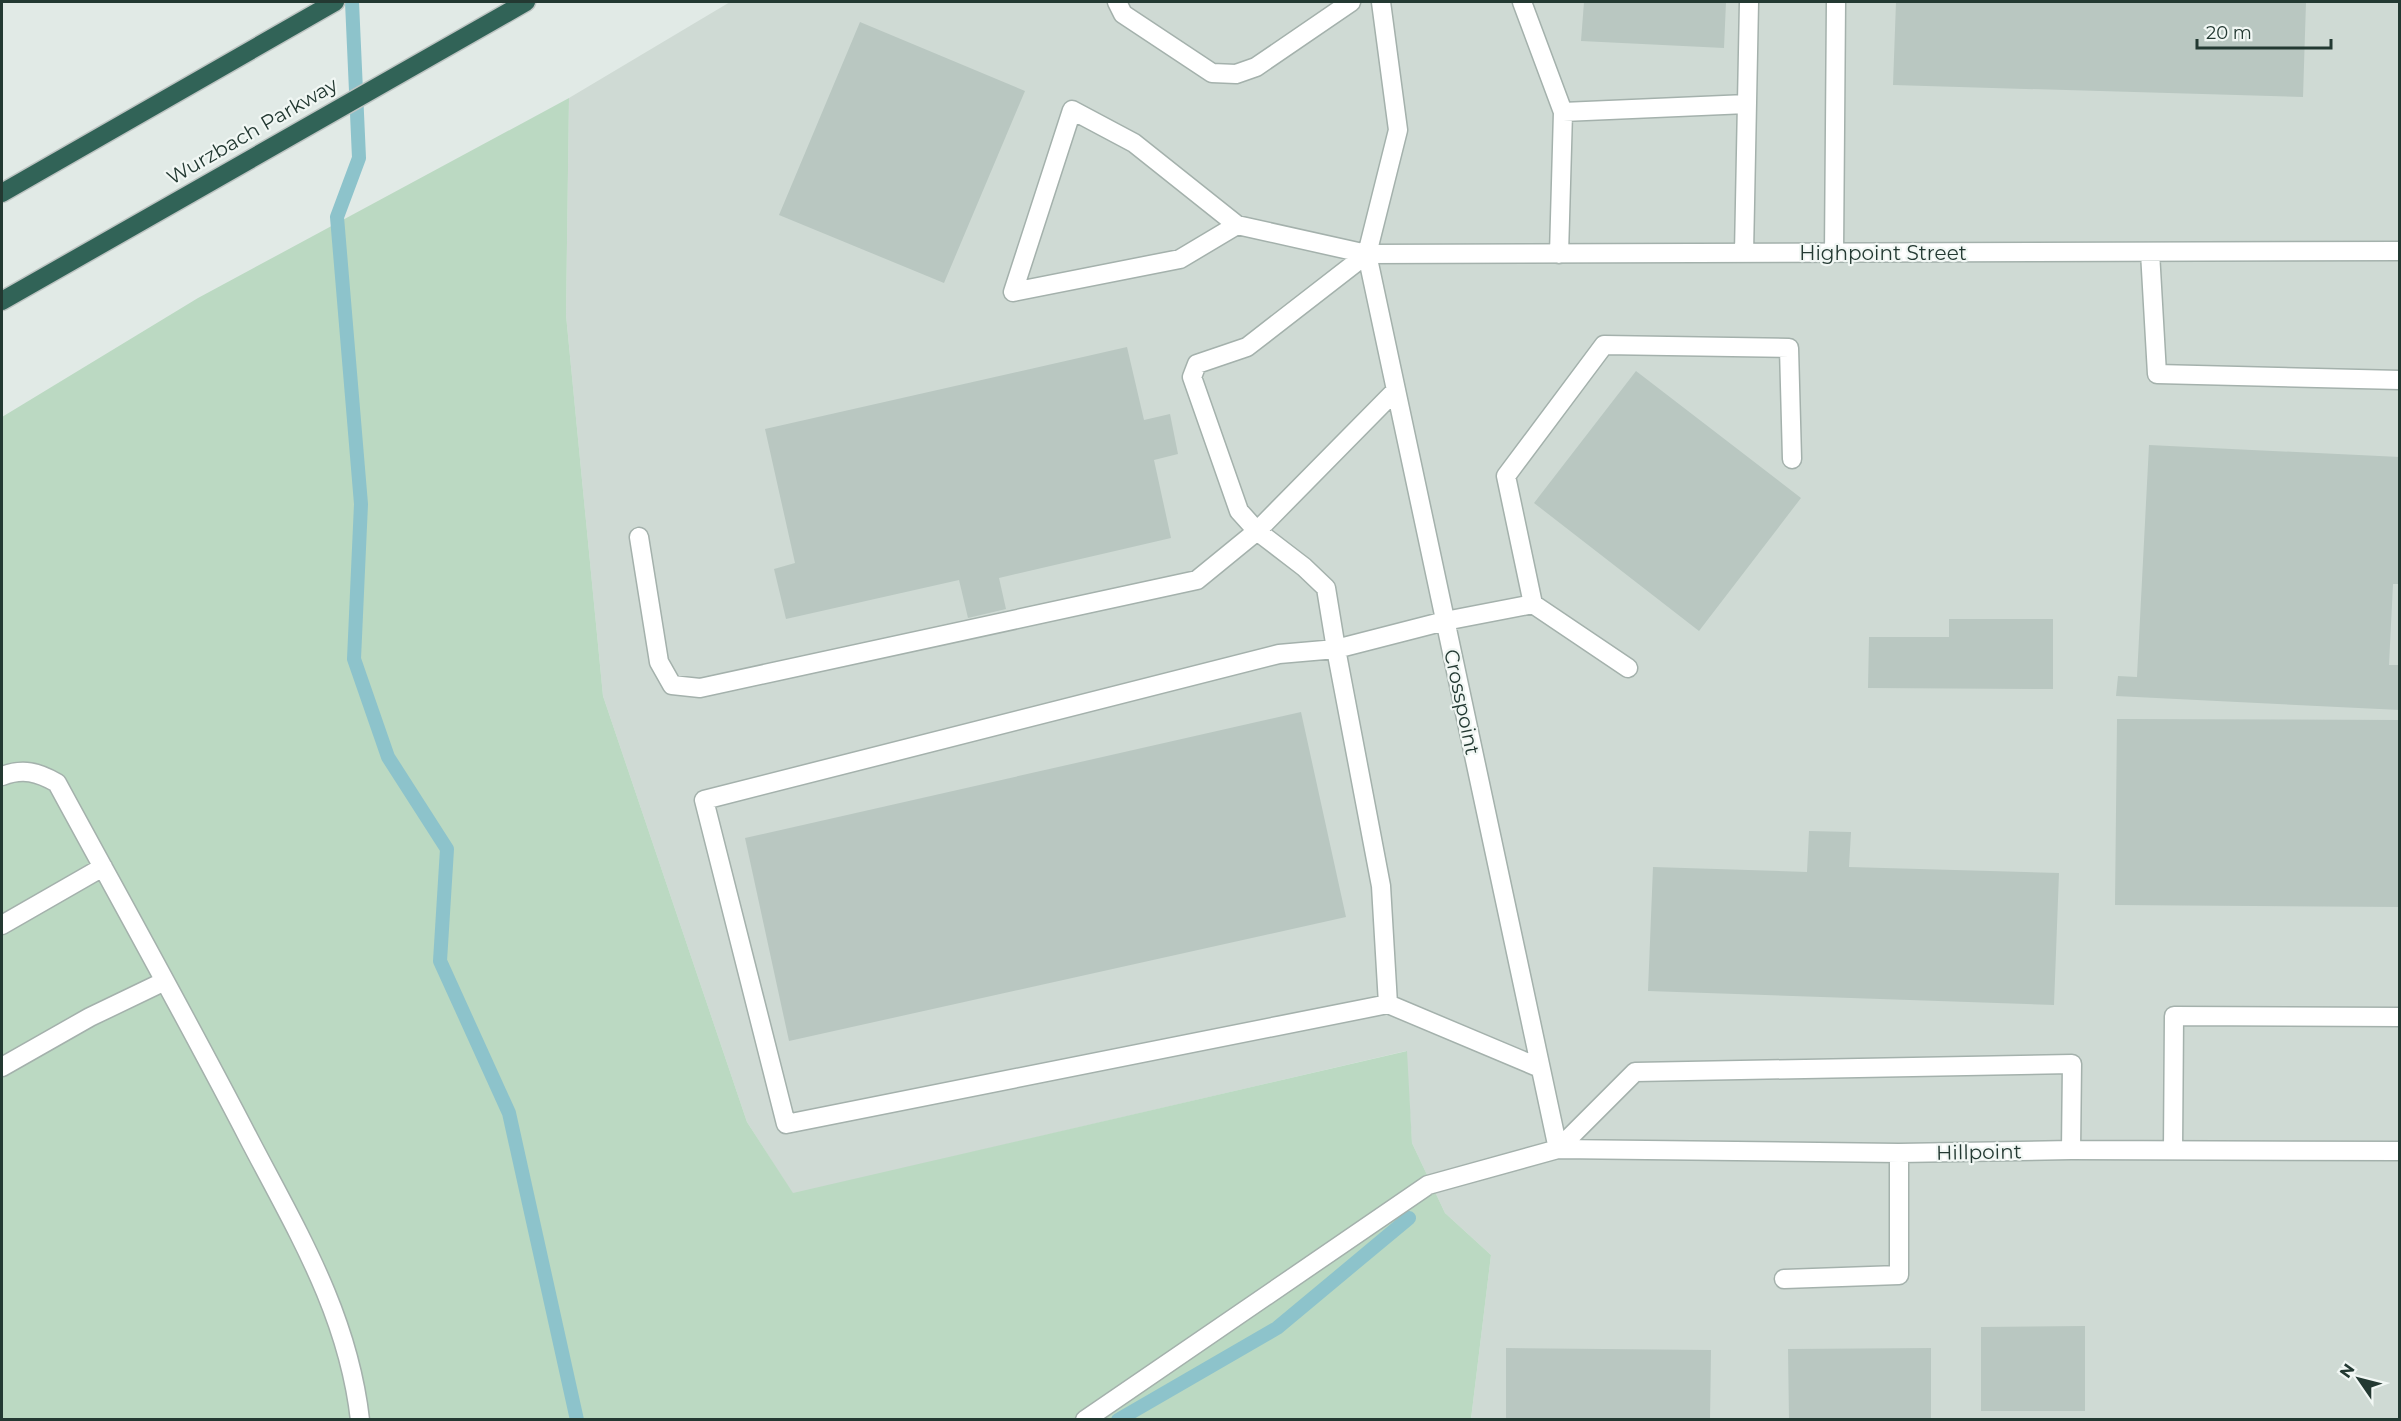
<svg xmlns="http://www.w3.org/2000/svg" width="2401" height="1421" font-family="Montserrat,sans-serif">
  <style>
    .built { fill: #cfdad4 }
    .green { fill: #bbd9c2 }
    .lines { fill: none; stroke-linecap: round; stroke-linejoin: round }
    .stream { stroke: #8dc3cb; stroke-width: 14 }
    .building { fill: #b9c7c1 }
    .minor-casing { stroke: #a4b1ac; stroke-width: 21 }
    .highway-casing { stroke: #bdc4c2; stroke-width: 21 }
    .minor { stroke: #fff; stroke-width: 18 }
    .highway { stroke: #316357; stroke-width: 18 }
    .labels { text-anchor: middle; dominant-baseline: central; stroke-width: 4.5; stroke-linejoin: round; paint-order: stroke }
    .street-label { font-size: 20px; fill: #233932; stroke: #f1f7f4 }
  </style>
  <rect width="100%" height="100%" fill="#e1eae6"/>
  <path class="built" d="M 730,2 L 2399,2 L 2399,1419 L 1471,1419 L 1491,1255 L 1445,1213 L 1412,1143 L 1406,1051 L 793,1194 L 747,1122 L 603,696 L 566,315 L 569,98 Z"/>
  <path class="green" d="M 569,98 L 566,315 L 603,696 L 747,1122 L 793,1193 L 1407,1051 L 1412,1143 L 1445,1213 L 1491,1255 L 1471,1419 L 2,1420 L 2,417 L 198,298 Z"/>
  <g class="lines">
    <path class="stream" d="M 352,2 L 359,158 L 337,217 L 361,504 L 354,659 L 388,757 L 447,849 L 440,961 L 509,1113 L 577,1420
      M 1118,1420 L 1277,1328 L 1409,1218"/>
  </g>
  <path class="building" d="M 1584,2 L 1726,2 L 1724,48 L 1581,41 Z
    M 1896,2 L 2306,2 L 2303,97 L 1893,85 Z
    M 860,22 L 1025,91 L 944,283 L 779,215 Z
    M 1127,347 L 1144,420 L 1170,414 L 1178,454 L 1154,460 L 1171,538 L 999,578 L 1006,609 L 968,618 L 959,580 L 786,619 L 774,569 L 795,563 L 765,429 Z
    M 1636,371 L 1801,498 L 1699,631 L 1534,503 Z
    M 2149,445 L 2400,457 L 2400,584 L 2393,584 L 2389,665 L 2400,665 L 2400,710 L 2116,696 L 2118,676 L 2137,677 Z
    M 1949,619 L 2053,619 L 2053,689 L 1868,688 L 1869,637 L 1949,637 Z
    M 1301,712 L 1346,917 L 789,1041 L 745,838 Z
    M 2117,719 L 2400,720 L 2400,907 L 2115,905 Z
    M 1809,831 L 1851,832 L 1849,867 L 2059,873 L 2054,1005 L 1648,991 L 1653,867 L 1807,872 Z
    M 2085,1326 L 2085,1411 L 1981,1411 L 1981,1327 Z
    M 1506,1348 L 1711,1350 L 1710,1420 L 1506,1420 Z
    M 1931,1348 L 1931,1420 L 1789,1420 L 1788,1349 Z"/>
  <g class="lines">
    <g class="minor-casing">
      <path id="minor" d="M 1117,2 L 1123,14 L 1212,73 L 1236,74 L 1256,67 L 1351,2
        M 1381,2 L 1398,130 L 1367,254 L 1247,347 L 1197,364 L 1192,377 L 1239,511 L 1257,531 L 1304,567 L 1326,588 L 1336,649 L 1279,654 L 704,800 L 786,1124 L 1388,1004
        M 1522,2 L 1563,112 L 1559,254
        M 1563,112 L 1747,104
        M 1237,225 L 1180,259 L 1013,292 L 1072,110 L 1134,143 L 1237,225 L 1367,254 L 2400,251
        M 2150,252 L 2157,374 L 2400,380
        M 1744,253 L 1749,2
        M 1834,253 L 1836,2
        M 1367,254 L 1558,1149
        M 639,537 L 659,662 L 672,685 L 700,688 L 1197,580 L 1257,531 L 1396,390
        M 1533,604 L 1506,476 L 1604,345 L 1789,348 L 1792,459
        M 2,776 C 23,768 38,772 57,783 C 121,901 187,1019 249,1139 C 297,1231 348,1314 360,1420
        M 2,925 L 103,867
        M 2,1067 L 90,1017 L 165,981
        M 1540,1068 L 1388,1004 L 1381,886 L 1336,649 L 1445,621 L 1533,604 L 1628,668
        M 1558,1149 L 1899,1153 L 2071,1150 L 2400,1151
        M 2173,1150 L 2174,1016 L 2400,1017
        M 1784,1279 L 1899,1275 L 1899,1153
        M 1085,1420 L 1428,1185 L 1558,1149 L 1635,1072 L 2072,1064 L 2071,1150"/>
    </g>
    <g class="highway-casing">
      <path id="highway" d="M 2,193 L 335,2
        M 2,301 L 526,2"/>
    </g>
    <use href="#minor" class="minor"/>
    <use href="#highway" class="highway"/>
  </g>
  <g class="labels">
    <g class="street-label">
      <text transform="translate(252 131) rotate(-30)">Wurzbach Parkway</text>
      <text x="1883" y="253">Highpoint Street</text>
      <text transform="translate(1462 702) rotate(78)">Crosspoint</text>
      <text transform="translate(1979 1152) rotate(-1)">Hillpoint</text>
    </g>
  </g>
  <rect width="2401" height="1421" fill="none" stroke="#233932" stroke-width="6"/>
  <g transform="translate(2359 1379) rotate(305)" stroke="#f1f7f4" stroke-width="4.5" paint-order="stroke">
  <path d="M0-4.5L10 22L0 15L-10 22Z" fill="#233932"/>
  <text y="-9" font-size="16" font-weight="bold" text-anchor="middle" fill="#233932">N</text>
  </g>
  <path d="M2197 39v9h134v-9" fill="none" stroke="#233932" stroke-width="3"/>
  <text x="2206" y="39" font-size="18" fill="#233932" stroke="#f1f7f4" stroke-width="4.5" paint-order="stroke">20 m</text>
</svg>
